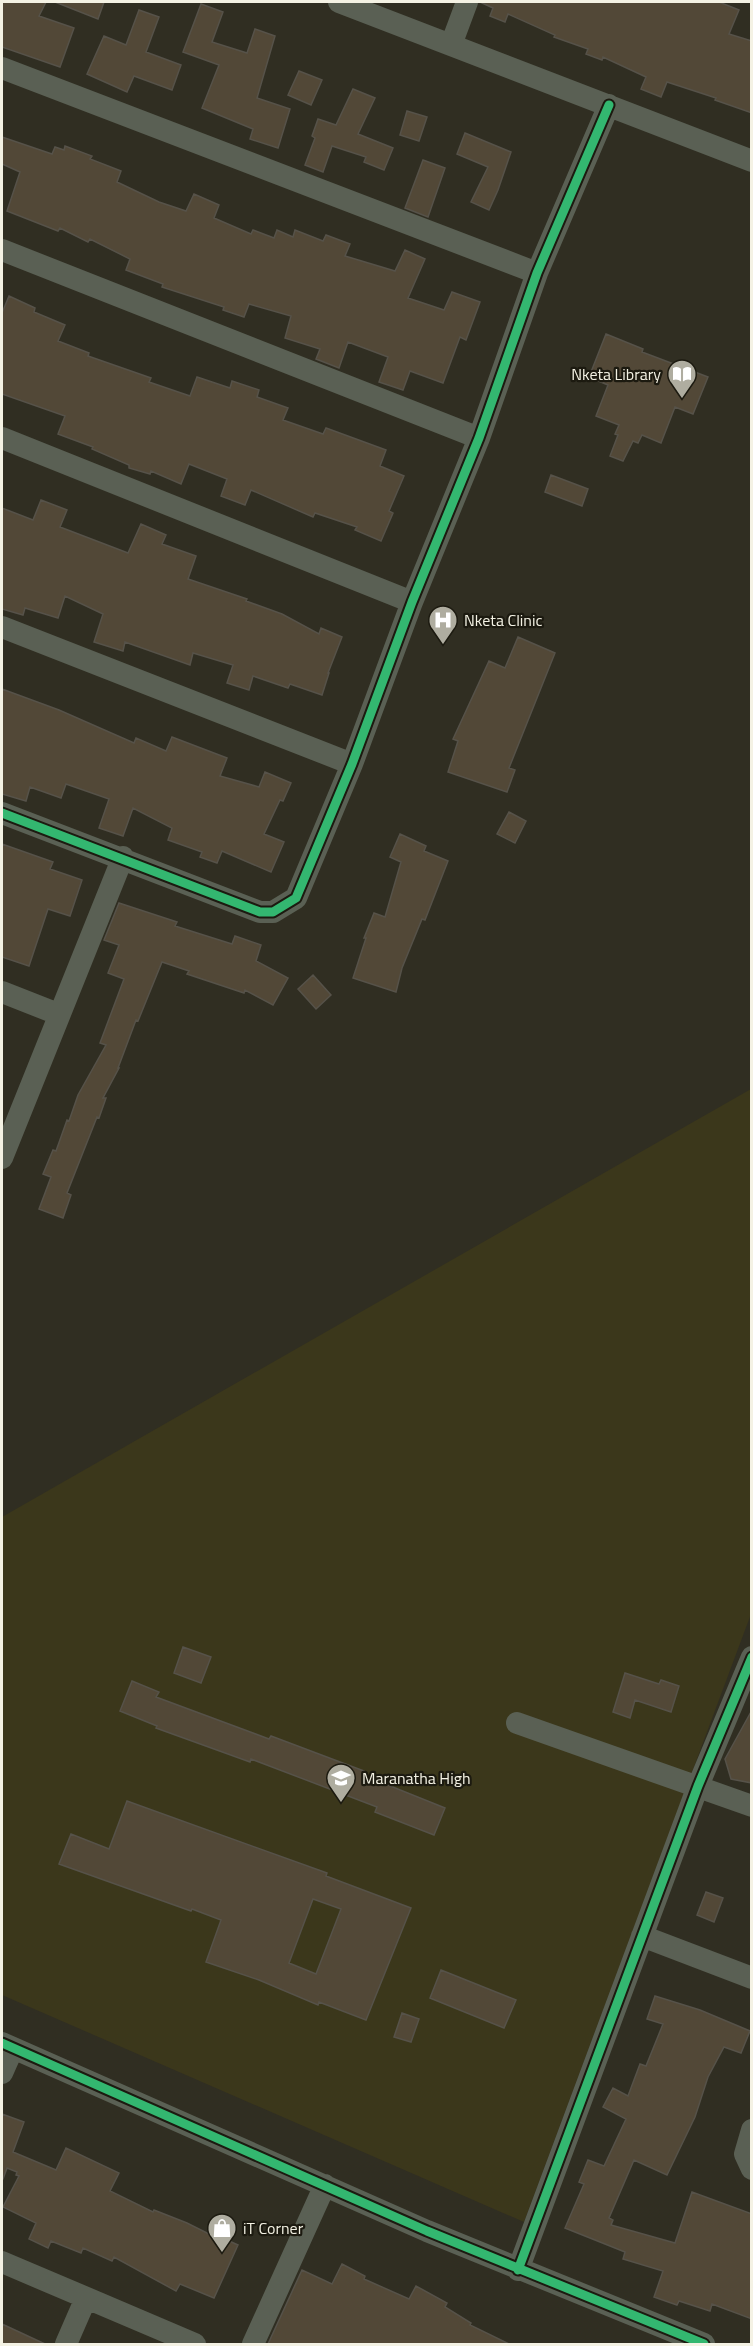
<svg xmlns="http://www.w3.org/2000/svg" width="753" height="2346" font-family="'Titillium Web',sans-serif">
  <style>
    .built { fill: #3b371b }
    .building { fill: #524837; stroke: #565249; stroke-width: 1.5; fill-rule: evenodd }
    .lines { fill: none; stroke-linecap: round; stroke-linejoin: round }
    .minor { stroke: #5a6054; stroke-width: 22 }
    .cycleway-casing { stroke: #1c1a10; stroke-width: 13 }
    .cycleway { stroke: #33b770; stroke-width: 9 }
    .labels { text-anchor: middle; dominant-baseline: central; stroke-width: 4.5; stroke-linejoin: round; paint-order: stroke }
    .poi-label { font-size: 16px; fill: #f4f2e4; stroke: #1c1a10; text-anchor: start }
  </style>
  <rect width="100%" height="100%" fill="#302e22"/>
  <path class="built" d="M 751,1089 L 751,1614 L 524,2222 L 2,1995 L 2,1517 Z"/>
  <path class="building" d="M 2,2 L 46,2 L 39,16 L 74,28 L 60,67 L 2,47 Z
    M 55,2 L 104,2 L 98,19 Z
    M 480,2 L 719,2 L 739,10 L 729,34 L 752,41 L 752,113 L 715,100 L 716,98 L 667,82 L 661,97 L 641,89 L 646,77 L 603,57 L 602,60 L 586,54 L 588,49 L 554,37 L 555,35 L 508,14 L 505,22 L 490,16 L 493,8 Z
    M 201,4 L 223,12 L 212,42 L 247,53 L 255,29 L 275,36 L 257,98 L 290,109 L 278,148 L 250,139 L 253,129 L 202,108 L 219,65 L 183,52 Z
    M 139,10 L 159,17 L 146,52 L 181,65 L 172,90 L 134,76 L 127,92 L 87,74 L 104,36 L 126,45 Z
    M 299,71 L 322,80 L 311,105 L 288,95 Z
    M 353,89 L 375,98 L 358,134 L 393,148 L 384,170 L 364,162 L 366,157 L 332,146 L 323,172 L 305,165 L 315,138 L 312,136 L 318,119 L 336,125 Z
    M 407,111 L 427,117 L 419,141 L 400,135 Z
    M 465,133 L 511,152 L 498,190 L 489,210 L 471,202 L 488,167 L 457,154 Z
    M 2,137 L 52,154 L 55,147 L 64,150 L 65,146 L 92,156 L 90,159 L 121,171 L 117,182 L 159,202 L 186,211 L 194,194 L 219,205 L 214,218 L 251,234 L 253,230 L 274,238 L 277,230 L 293,237 L 295,230 L 323,241 L 326,235 L 350,244 L 345,256 L 395,271 L 405,250 L 425,259 L 408,298 L 444,310 L 452,292 L 480,302 L 466,340 L 460,337 L 443,383 L 410,371 L 403,390 L 379,382 L 388,357 L 348,342 L 339,368 L 316,359 L 320,349 L 285,338 L 291,316 L 249,304 L 244,317 L 223,310 L 224,307 L 162,287 L 163,284 L 126,270 L 130,259 L 90,239 L 88,242 L 60,228 L 58,231 L 7,211 L 20,172 L 2,164 Z
    M 423,160 L 445,168 L 428,217 L 405,208 Z
    M 9,296 L 35,308 L 34,312 L 65,325 L 58,341 L 89,353 L 88,356 L 151,378 L 149,382 L 190,396 L 197,377 L 230,388 L 232,381 L 259,390 L 257,397 L 288,408 L 283,420 L 323,434 L 326,428 L 386,450 L 380,466 L 404,476 L 389,511 L 393,513 L 381,541 L 355,530 L 357,527 L 315,513 L 313,517 L 251,490 L 245,505 L 221,496 L 227,479 L 189,464 L 181,484 L 151,471 L 150,474 L 129,468 L 129,465 L 92,449 L 93,447 L 58,434 L 65,416 L 2,394 L 2,313 Z
    M 606,334 L 643,349 L 642,352 L 708,377 L 693,414 L 675,407 L 661,443 L 642,435 L 638,443 L 633,441 L 623,461 L 610,456 L 618,435 L 615,434 L 619,425 L 596,416 L 608,385 L 589,377 Z
    M 551,475 L 588,489 L 582,506 L 545,492 Z
    M 41,500 L 67,510 L 60,527 L 128,553 L 141,524 L 166,535 L 162,544 L 196,556 L 188,579 L 247,599 L 246,601 L 282,614 L 319,634 L 321,628 L 342,637 L 328,673 L 329,673 L 322,695 L 290,684 L 288,688 L 253,676 L 249,690 L 227,683 L 233,665 L 193,653 L 190,665 L 125,642 L 123,651 L 94,642 L 103,614 L 65,596 L 58,618 L 25,608 L 23,615 L 2,609 L 2,508 L 33,520 Z
    M 518,637 L 555,653 L 509,768 L 515,770 L 507,792 L 448,772 L 458,741 L 453,739 L 489,661 L 505,668 Z
    M 2,689 L 59,710 L 134,743 L 136,738 L 166,751 L 172,737 L 227,758 L 220,776 L 259,787 L 265,772 L 291,783 L 283,801 L 280,800 L 264,834 L 284,842 L 271,872 L 222,851 L 217,863 L 200,857 L 202,852 L 168,840 L 172,828 L 133,808 L 123,836 L 99,828 L 109,799 L 66,784 L 61,798 L 30,787 L 26,801 L 2,794 Z
    M 509,812 L 526,821 L 515,843 L 497,834 Z
    M 400,834 L 426,846 L 424,851 L 448,861 L 425,920 L 422,919 L 402,968 L 396,992 L 353,978 L 366,938 L 364,938 L 374,913 L 385,917 L 401,862 L 390,857 Z
    M 2,844 L 53,862 L 50,869 L 82,880 L 70,916 L 48,909 L 29,966 L 2,957 Z
    M 119,903 L 177,922 L 175,926 L 232,944 L 235,936 L 261,945 L 256,961 L 288,978 L 273,1005 L 245,990 L 244,993 L 187,974 L 189,971 L 162,962 L 138,1021 L 136,1020 L 118,1068 L 119,1068 L 103,1098 L 106,1098 L 99,1118 L 97,1117 L 67,1193 L 71,1195 L 63,1218 L 39,1209 L 51,1177 L 43,1174 L 53,1150 L 56,1151 L 67,1120 L 69,1121 L 78,1095 L 106,1045 L 100,1043 L 124,979 L 108,973 L 119,945 L 104,940 Z
    M 313,975 L 331,995 L 316,1009 L 298,989 Z
    M 183,1647 L 211,1657 L 201,1683 L 174,1673 Z
    M 625,1673 L 659,1684 L 661,1680 L 679,1686 L 671,1712 L 635,1700 L 630,1718 L 613,1712 Z
    M 132,1681 L 159,1692 L 156,1697 L 269,1739 L 271,1736 L 364,1771 L 363,1775 L 445,1808 L 434,1835 L 375,1812 L 377,1807 L 251,1759 L 250,1762 L 156,1728 L 157,1726 L 120,1711 Z
    M 752,1710 L 752,1783 L 731,1779 L 725,1759 Z
    M 127,1801 L 327,1873 L 326,1876 L 411,1908 L 366,2020 L 319,2002 L 318,2005 L 259,1980 L 206,1962 L 221,1920 L 192,1909 L 191,1911 L 59,1864 L 71,1834 L 109,1849 ZM 313,1899 L 341,1909 L 316,1974 L 289,1963 Z
    M 706,1892 L 723,1898 L 714,1922 L 697,1915 Z
    M 441,1970 L 516,2000 L 504,2028 L 430,1998 Z
    M 655,1996 L 700,2010 L 750,2031 L 741,2053 L 724,2047 L 708,2077 L 695,2117 L 667,2175 L 634,2160 L 609,2218 L 613,2220 L 611,2225 L 675,2243 L 692,2192 L 752,2214 L 752,2319 L 712,2304 L 710,2311 L 679,2301 L 677,2305 L 654,2297 L 663,2271 L 623,2259 L 625,2252 L 565,2228 L 584,2184 L 579,2182 L 588,2160 L 604,2166 L 626,2119 L 603,2107 L 613,2088 L 628,2096 L 640,2064 L 646,2066 L 663,2024 L 647,2019 Z
    M 402,2013 L 419,2019 L 411,2042 L 394,2037 Z
    M 2,2114 L 24,2122 L 13,2152 L 56,2170 L 66,2148 L 119,2173 L 110,2191 L 153,2212 L 154,2210 L 187,2223 L 217,2238 L 218,2236 L 238,2245 L 214,2298 L 180,2284 L 176,2291 L 114,2257 L 112,2261 L 83,2248 L 81,2253 L 51,2241 L 48,2248 L 29,2239 L 36,2223 L 3,2207 L 19,2176 L 16,2175 L 17,2172 L 7,2168 L 3,2179 L 2,2179 Z
    M 342,2264 L 365,2276 L 364,2279 L 409,2299 L 416,2286 L 447,2303 L 445,2307 L 471,2323 L 470,2325 L 509,2344 L 268,2344 L 302,2270 L 332,2284 Z
    M 2,2324 L 45,2344 L 2,2344 Z"/>
  <g class="lines">
    <path class="minor" d="M 339,2 L 752,161
      M 451,45 L 467,2
      M 2,68 L 537,273
      M 2,250 L 479,438
      M 2,438 L 412,602
      M 2,627 L 352,764
      M 2,813 L 260,912 L 273,912 L 296,898 L 352,764 L 412,602 L 479,438 L 537,273 L 609,105
      M 2,992 L 58,1014
      M 2,1158 L 123,857
      M 517,1723 L 752,1806
      M 642,1936 L 752,1978
      M 2,2043 L 427,2231 L 704,2344
      M 2,2073 L 13,2048
      M 752,2130 L 745,2154 L 752,2169
      M 2,2262 L 195,2344
      M 518,2270 L 698,1786 L 752,1657
      M 66,2344 L 86,2298
      M 253,2344 L 325,2185"/>
    <g class="cycleway-casing">
      <path id="cycleway" d="M 2,813 L 260,912 L 273,912 L 296,898 L 352,764 L 412,602 L 479,438 L 537,273 L 609,105
        M 2,2043 L 427,2231 L 704,2344
        M 518,2270 L 698,1786 L 752,1657"/>
    </g>
    <use href="#cycleway" class="cycleway"/>
  </g>
  <defs>
    <g id="library-pin" transform="scale(1.5)"><path d="M0 17L-7.5 6A9.5 9.5 0 1 1 7.5 6Z" fill="#afada0" stroke="#1c1a10"/><path d="M-6-4Q-3-5.5-.7-3.5V5Q-3 3-6 4ZM6-4Q3-5.5 .7-3.5V5Q3 3 6 4Z" fill="#fff"/></g>
    <g id="hospital-pin" transform="scale(1.5)"><path d="M0 17L-7.5 6A9.5 9.5 0 1 1 7.5 6Z" fill="#afada0" stroke="#1c1a10"/><path d="M-5-5h3v3.5h4V-5h3V5h-3V1.5h-4V5h-3Z" fill="#fff"/></g>
    <g id="school-pin" transform="scale(1.5)"><path d="M0 17L-7.5 6A9.5 9.5 0 1 1 7.5 6Z" fill="#afada0" stroke="#1c1a10"/><path d="M0-5L7-2L0 1L-7-2ZM-4 1L0 2.5L4 1V4Q0 6-4 4Z" fill="#fff"/></g>
    <g id="shop-pin" transform="scale(1.5)"><path d="M0 17L-7.5 6A9.5 9.5 0 1 1 7.5 6Z" fill="#afada0" stroke="#1c1a10"/><path d="M-5-2.5h2.3a2.7 3.5 0 0 1 5.4 0H5L5.5 6h-11ZM-1.5-2.5h3a1.5 2.3 0 0 0-3 0Z" fill="#fff"/></g>
  </defs>
  <g fill-rule="evenodd">
    <use href="#library-pin" x="682" y="374"/>
    <use href="#hospital-pin" x="443" y="620"/>
    <use href="#school-pin" x="341" y="1778"/>
    <use href="#shop-pin" x="222" y="2228"/>
  </g>
  <g class="labels">
    <g class="poi-label">
      <text x="661" y="374" text-anchor="end">Nketa Library</text>
      <text x="464" y="620">Nketa Clinic</text>
      <text x="362" y="1778">Maranatha High</text>
      <text x="243" y="2228">iT Corner</text>
    </g>
  </g>
  <rect width="753" height="2346" fill="none" stroke="#f4f2e4" stroke-width="6"/>
</svg>
